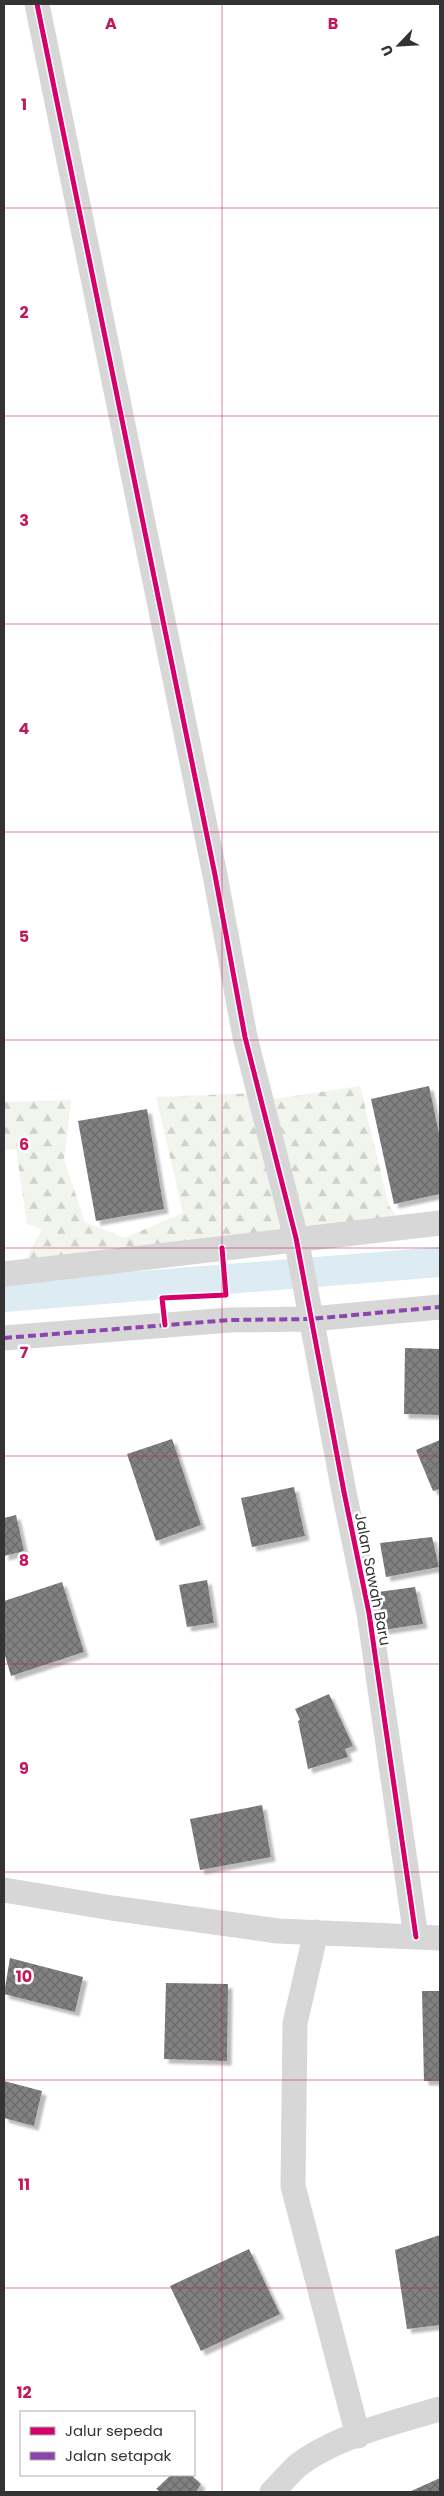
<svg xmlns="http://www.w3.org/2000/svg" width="444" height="2496" font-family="Poppins,sans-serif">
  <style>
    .forest { fill: url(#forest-firs) }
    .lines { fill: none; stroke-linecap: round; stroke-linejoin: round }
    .canal { stroke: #ddebf3; stroke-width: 30 }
    .building { fill: url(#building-cross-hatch); filter: url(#shadow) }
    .street { stroke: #d7d7d7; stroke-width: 25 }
    .quiet { stroke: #8e44ad; stroke-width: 4; stroke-dasharray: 8 4; stroke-linecap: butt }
    .cycleway-casing { stroke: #fff; stroke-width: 8 }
    .cycleway { stroke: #d6006c; stroke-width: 5 }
    .grid { fill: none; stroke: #c2185b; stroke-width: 1; stroke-opacity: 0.55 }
    .labels { text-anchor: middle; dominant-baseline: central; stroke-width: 5; stroke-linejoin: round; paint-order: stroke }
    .street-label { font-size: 15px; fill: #333; stroke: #fff }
    .grid-label { font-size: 16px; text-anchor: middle; font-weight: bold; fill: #c2185b; stroke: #fff; stroke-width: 5; stroke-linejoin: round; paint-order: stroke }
  </style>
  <defs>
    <pattern id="forest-firs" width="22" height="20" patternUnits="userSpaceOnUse" patternTransform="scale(1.25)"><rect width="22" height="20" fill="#f1f5ed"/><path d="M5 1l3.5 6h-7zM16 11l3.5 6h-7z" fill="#cfd2cc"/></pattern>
    <pattern id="building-cross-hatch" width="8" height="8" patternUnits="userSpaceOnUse" patternTransform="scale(1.25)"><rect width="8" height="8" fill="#818181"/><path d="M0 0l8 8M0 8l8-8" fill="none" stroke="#6a6a6a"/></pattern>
    <filter id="shadow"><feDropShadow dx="4.5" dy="4.5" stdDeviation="1" flood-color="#0004"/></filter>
  </defs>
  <rect width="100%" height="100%" fill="#fff"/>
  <path class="forest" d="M 360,1086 L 389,1206 L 399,1219 L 26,1259 L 42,1229 L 27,1224 L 16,1149 L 4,1150 L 4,1102 L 71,1100 L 64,1160 L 85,1222 L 124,1238 L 183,1213 L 156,1097 L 258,1093 L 261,1101 Z"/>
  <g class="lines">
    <path class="canal" d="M 4,1297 L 440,1262"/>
  </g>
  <path class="building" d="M 429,1086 L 440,1138 L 440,1194 L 394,1204 L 371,1099 Z
    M 147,1109 L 164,1209 L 96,1221 L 78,1121 Z
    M 405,1348 L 440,1349 L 440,1415 L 404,1414 Z
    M 172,1439 L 201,1525 L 156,1541 L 127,1454 Z
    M 440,1440 L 440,1489 L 433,1491 L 416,1450 Z
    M 294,1487 L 305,1536 L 252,1547 L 241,1498 Z
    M 16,1515 L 24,1551 L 4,1556 L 4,1518 Z
    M 432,1537 L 439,1567 L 386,1577 L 380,1543 Z
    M 207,1580 L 214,1623 L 187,1627 L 179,1585 Z
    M 62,1582 L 84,1652 L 11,1676 L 4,1652 L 4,1601 Z
    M 415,1587 L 423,1624 L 383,1630 L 378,1592 Z
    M 329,1694 L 353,1746 L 345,1749 L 348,1757 L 308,1769 L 298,1721 L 300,1720 L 295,1709 Z
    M 262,1805 L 271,1857 L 200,1870 L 190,1819 Z
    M 10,1958 L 83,1977 L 75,2012 L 4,1994 Z
    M 166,1983 L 228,1984 L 227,2061 L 164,2059 Z
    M 422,1991 L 440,1991 L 440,2081 L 424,2081 Z
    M 4,2081 L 42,2091 L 34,2126 L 4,2118 Z
    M 440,2235 L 440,2325 L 407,2329 L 395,2250 Z
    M 249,2249 L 280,2314 L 201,2351 L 170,2286 Z
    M 171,2475 L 191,2475 L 201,2484 L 196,2492 L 161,2492 L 156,2489 Z
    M 440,2478 L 440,2492 L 409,2492 Z"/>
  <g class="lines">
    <path class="street" d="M 37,4 L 215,875 L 245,1037 L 296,1238 L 344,1492 L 369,1613 L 416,1937
      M 4,1274 L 440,1223
      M 4,1338 L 230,1320 L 311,1319 L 440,1307
      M 4,1890 L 112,1908 L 278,1931 L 440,1938
      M 316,1932 L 295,2023 L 293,2186 L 358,2436
      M 272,2492 C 280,2484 288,2475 296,2467 C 333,2437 395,2422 440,2409"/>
    <path class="quiet" d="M 4,1338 L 230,1320 L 311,1319 L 440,1307"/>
    <g class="cycleway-casing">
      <path id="cycleway" d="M 37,4 L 215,875 L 245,1037 L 296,1238 L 344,1492 L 369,1613 L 416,1937
        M 165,1325 L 162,1298 L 226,1295 L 222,1248"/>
    </g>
    <use href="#cycleway" class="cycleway"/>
  </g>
  <path class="grid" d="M 222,4 L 222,2492M 4,208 L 440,208M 4,416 L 440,416M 4,624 L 440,624M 4,832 L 440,832M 4,1040 L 440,1040M 4,1248 L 440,1248M 4,1456 L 440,1456M 4,1664 L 440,1664M 4,1872 L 440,1872M 4,2080 L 440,2080M 4,2288 L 440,2288"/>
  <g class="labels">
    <g class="street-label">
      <text transform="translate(373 1579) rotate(79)">Jalan Sawah Baru</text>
    </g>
  </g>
  <g class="grid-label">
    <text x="111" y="29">A</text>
    <text x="333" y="29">B</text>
    <text x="24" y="110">1</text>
    <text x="24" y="318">2</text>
    <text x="24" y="526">3</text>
    <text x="24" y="734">4</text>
    <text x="24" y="942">5</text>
    <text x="24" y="1150">6</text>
    <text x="24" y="1358">7</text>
    <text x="24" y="1566">8</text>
    <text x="24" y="1774">9</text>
    <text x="24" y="1982">10</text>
    <text x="24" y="2190">11</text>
    <text x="24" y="2398">12</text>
  </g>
  <rect width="444" height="2496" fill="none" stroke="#333333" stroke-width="10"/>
  <rect x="20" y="2411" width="175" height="65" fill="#ffffff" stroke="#adadad"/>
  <rect x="30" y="2427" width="25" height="8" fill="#d6006c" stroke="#adadad"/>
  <text x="65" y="2436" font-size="15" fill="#333333">Jalur sepeda</text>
  <rect x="30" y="2452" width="25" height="8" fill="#8e44ad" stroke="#adadad"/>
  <text x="65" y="2461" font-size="15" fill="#333333">Jalan setapak</text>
  <g transform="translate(399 45) rotate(245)" stroke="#ffffff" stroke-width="4" paint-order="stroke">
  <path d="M0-4L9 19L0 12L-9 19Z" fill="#333333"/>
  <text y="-8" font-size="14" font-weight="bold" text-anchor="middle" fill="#333333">U</text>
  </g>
</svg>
